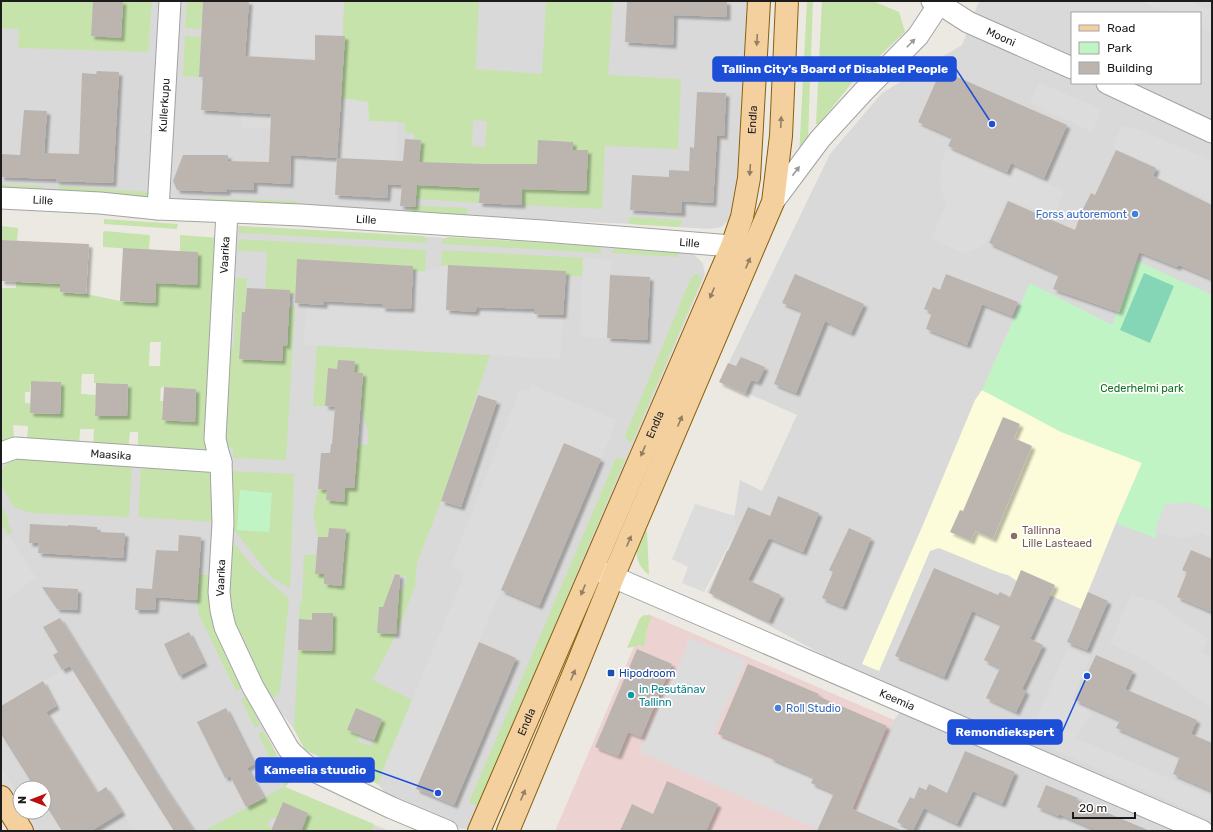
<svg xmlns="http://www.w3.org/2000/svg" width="1213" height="832" font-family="Rubik,sans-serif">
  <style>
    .residential { fill: #dad9d9; fill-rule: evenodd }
    .commercial { fill: #ecd3d2 }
    .education { fill: #fcfcdb }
    .grass { fill: #c6e3ab; fill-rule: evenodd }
    .park { fill: #c1f4c5 }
    .pitch { fill: #85d6b7 }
    .parking { fill: #dcdcdc }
    .building { fill: #bcb5af; filter: url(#shadow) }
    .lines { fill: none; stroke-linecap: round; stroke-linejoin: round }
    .minor-casing { stroke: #a3a3a3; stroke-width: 23 }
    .major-casing { stroke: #885f0b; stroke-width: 24 }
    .minor { stroke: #fff; stroke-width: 21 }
    .major { stroke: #f4d09f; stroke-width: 22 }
    .oneway { fill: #937f64 }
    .oneway2 { fill: #999 }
    .shop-dot { fill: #3f7fe0; stroke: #fff; stroke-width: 1.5 }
    .education-dot { fill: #8d6e63; stroke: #fff; stroke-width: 1.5 }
    .transit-dot { fill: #1a4fb4; stroke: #fff; stroke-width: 1.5 }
    .culture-dot { fill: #0f9aa8; stroke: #fff; stroke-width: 1.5 }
    .labels { text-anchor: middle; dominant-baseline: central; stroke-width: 3.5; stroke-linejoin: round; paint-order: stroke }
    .street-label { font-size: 11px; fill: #1c1c1c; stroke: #fff }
    .shop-label { font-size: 11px; fill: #366cbe; stroke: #fff; text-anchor: end }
    .park-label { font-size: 11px; fill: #13701c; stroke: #fff }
    .education-label { font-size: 11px; fill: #785e54; stroke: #fff; text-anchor: start }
    .transit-label { font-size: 11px; fill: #164399; stroke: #fff; text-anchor: start }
    .culture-label { font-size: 11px; fill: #0d838f; stroke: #fff; text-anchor: start }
    .leader { fill: none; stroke: #1d4ed8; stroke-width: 1.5 }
    .callout-dot { fill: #1d4ed8; stroke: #fff; stroke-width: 1.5 }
    .callout { fill: #1d4ed8; stroke: #1d4ed8; stroke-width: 1.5 }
    .callout-label { font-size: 12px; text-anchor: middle; font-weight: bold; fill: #fff }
  </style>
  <defs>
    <filter id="shadow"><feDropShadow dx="3.5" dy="3.5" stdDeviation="1" flood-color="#0004"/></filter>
  </defs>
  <rect width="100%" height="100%" fill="#ece9e2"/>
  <path class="residential" d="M 1,1 L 162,1 L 149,190 L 148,195 L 144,199 L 1,191 Z
    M 179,1 L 747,1 L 736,193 L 731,214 L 727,222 L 721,227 L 709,229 L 631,224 L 170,202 L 169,197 Z
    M 979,1 L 1212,1 L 1212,831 L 847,831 L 894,720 L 908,701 L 707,592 L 736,532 L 734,518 L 740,480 L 762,491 L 797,415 L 720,381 L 830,154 L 882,93 L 962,45 ZM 1072,13 L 1200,13 L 1200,83 L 1072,83 Z
    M 239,226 L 673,251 L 691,252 L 700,260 L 703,264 L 705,275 L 476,812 L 470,827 L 467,829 L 459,828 L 387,795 L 378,784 L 305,750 L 294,729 L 271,700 L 231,618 L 222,447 L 236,227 Z
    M 12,459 L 204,471 L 214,485 L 210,575 L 221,641 L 277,755 L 296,775 L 285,787 L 389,831 L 39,831 L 27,812 L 44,812 L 44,788 L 20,788 L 20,800 L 1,768 L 1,464 Z"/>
  <path class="commercial" d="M 648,614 L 894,720 L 847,831 L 555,831 Z"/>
  <path class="education" d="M 982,390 L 1142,463 L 1116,523 L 1081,609 L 1017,581 L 1008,575 L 1000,573 L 939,548 L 930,551 L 879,671 L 862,664 L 923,525 L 975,400 Z"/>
  <path class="grass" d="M 1,1 L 93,1 L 91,36 L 121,38 L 123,1 L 152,1 L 148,52 L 18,48 L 19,29 L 1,28 Z
    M 187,1 L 203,1 L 201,29 L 185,28 Z
    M 344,1 L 479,1 L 476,69 L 542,74 L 546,1 L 613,1 L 608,75 L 681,79 L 678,149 L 607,146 L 605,144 L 602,209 L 522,205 L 523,171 L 481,169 L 479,203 L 401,198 L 403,160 L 414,140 L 414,133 L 405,133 L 405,123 L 369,121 L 341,98 ZM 473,120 L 487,121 L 485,147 L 472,146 ZM 538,140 L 573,142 L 573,150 L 588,150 L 586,191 L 549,190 L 537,171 ZM 416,162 L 452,163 L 451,187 L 415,185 Z
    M 807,1 L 813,1 L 808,139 L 799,157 Z
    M 822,1 L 873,1 L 899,12 L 905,32 L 855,79 L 818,125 L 816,124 Z
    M 185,36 L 201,37 L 199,77 L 183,76 Z
    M 1,184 L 43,186 L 42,193 L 1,191 Z
    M 58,186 L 149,192 L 148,195 L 144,199 L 58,193 Z
    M 206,198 L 297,201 L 296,207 L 206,204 Z
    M 410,205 L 467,208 L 467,216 L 409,213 Z
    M 629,217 L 682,220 L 682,223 L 678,227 L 631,224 L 628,222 Z
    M 104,219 L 178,224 L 177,229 L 104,224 Z
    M 1,226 L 18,228 L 17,241 L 1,240 Z
    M 239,226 L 423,236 L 427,239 L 427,243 L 239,233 Z
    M 105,231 L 149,235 L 150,236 L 149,250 L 103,247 L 103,233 Z
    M 180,235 L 219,238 L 208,453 L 138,450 L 138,432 L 130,432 L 128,450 L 93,447 L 94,429 L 80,429 L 79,445 L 27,441 L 28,426 L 13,425 L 14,440 L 1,443 L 1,288 L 16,288 L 16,282 L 60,284 L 60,292 L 86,294 L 120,301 L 155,303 L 156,283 L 180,251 ZM 150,342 L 161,342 L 160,366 L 149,366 ZM 82,374 L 94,374 L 94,383 L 128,384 L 127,416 L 95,416 L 96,395 L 81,394 ZM 31,381 L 61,382 L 60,414 L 30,413 L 30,403 L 25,403 L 25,392 L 30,392 ZM 161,387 L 196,389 L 195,421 L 162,420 L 163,401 L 160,401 Z
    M 448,237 L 598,246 L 601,249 L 601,253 L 442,244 L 442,241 L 444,239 Z
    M 241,239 L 426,250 L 425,271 L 413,272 L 413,266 L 298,259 L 296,295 L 265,293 L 267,252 L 238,251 L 238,243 Z
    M 616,247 L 673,251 L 678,254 L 678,257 L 612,253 L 612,250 Z
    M 442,250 L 583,258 L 583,276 L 565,276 L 565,271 L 441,265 Z
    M 695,274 L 701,276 L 702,279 L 632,442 L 628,441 L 625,436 L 690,280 Z
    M 236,278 L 247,278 L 245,312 L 242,312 L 239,359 L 282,361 L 283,345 L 287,346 L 289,306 L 295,306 L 286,460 L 233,458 L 233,448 L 222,447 L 227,357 L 234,345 Z
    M 317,345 L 490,355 L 441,501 L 417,563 L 415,587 L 395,637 L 373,679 L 363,675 L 414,701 L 378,784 L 305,750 L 294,729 L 298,650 L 333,614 L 312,613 L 312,620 L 299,619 L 300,602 L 302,601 L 304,555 L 316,555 L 315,573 L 324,574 L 324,584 L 342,585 L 346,529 L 329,528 L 328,537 L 318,537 L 313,514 L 318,489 L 327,490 L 326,500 L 343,501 L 345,488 L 354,488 L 356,455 L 351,444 L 368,445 L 368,432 L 361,407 L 363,373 L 354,372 L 355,361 L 338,360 L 337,369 L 328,368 L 325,406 L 313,406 ZM 395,573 L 407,577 L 402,591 L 390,587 ZM 379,607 L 397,608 L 395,634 L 377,632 ZM 356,708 L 382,719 L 371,746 L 357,741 L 360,735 L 347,730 Z
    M 43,458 L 132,466 L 129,517 L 30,513 L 14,507 L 1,485 L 1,470 L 12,459 Z
    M 616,458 L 625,459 L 479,804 L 475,805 L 470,803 L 470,800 Z
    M 141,467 L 204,471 L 211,474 L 214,485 L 213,522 L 138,517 Z
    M 231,471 L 294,474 L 290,588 L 272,578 L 230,525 Z
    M 1,506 L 9,519 L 7,523 L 13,532 L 8,535 L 1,523 Z
    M 645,531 L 647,531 L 649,575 C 632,561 635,548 645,531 Z
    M 229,537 L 254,568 L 289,598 L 280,692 L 271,700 C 252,666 228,630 227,590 C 226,572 228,555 229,537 Z
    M 198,575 L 210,575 L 243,688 L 236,691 L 198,613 L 197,600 Z
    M 644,615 L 652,616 L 647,629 L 644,647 L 638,644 L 638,646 L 627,648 L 640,618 Z
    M 246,696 L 260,725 L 255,728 L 241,699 Z
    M 263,731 L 277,755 L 270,758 L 258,734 Z
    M 283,762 L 296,775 L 285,787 L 374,824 L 372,831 L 301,831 L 308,813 L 283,802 L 276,819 L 271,817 L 267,826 L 272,828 L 271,831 L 204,831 L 284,787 L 276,768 Z"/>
  <path class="park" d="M 1137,261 L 1212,295 L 1212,516 L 1168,506 L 1155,538 L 1116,523 L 1142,463 L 1061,432 L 982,390 L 1030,283 L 1112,325 Z
    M 240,490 L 272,493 L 269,532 L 237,530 Z"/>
  <path class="pitch" d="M 1144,273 L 1174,286 L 1150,343 L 1120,330 Z"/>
  <path class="parking" d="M 249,1 L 344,1 L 342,36 L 315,57 L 295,59 L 271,128 L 241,127 Z
    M 1140,1 L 1190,1 L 1212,11 L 1212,33 L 1200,27 L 1200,13 L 1168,13 Z
    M 1039,83 L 1102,109 L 1092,132 L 1030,103 Z
    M 341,98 L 368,102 L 369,121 L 398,122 L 396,160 L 337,158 Z
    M 1121,126 L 1138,129 L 1212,161 L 1212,201 L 1158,178 L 1161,169 L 1113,147 Z
    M 947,149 L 1009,177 L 1011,168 L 1064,191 L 1053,217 L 1006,199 L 985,245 L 964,253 L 931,239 L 946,205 L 940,185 L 941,165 Z
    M 583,258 L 611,260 L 607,338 L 580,337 Z
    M 448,265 L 446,310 L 475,312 L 477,307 L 534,309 L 534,314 L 563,315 L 560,359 L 304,345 L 306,303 L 324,305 L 324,301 L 382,304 L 382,308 L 410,309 L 413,272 L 425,271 Z
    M 532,385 L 617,420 L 601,459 L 564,443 L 416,789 L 381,774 L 465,573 L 451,566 L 520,389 L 529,392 Z
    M 1189,502 L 1212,510 L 1212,539 L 1202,533 L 1191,537 L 1178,538 L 1154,532 L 1165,504 Z
    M 695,504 L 735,516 L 736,532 L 704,592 L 682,583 L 688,567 L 672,559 Z
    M 8,535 L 36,578 L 1,603 L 1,540 Z
    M 1131,595 L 1155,601 L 1208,639 L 1202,652 L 1212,658 L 1212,708 L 1140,657 L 1110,644 Z
    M 689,638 L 747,660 L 713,734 L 788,766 L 803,732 L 821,759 L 811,783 L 833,793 L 818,830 L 639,752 L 681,660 Z
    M 1068,647 L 1090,659 L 1072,699 L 1092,714 L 1076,738 L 1212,797 L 1212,820 L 1028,738 Z
    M 70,666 L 167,820 L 173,831 L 134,831 L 106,787 L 97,793 L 46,712 L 56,705 L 43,681 Z
    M 1,768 L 20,800 L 20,812 L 27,812 L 39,831 L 21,831 L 1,797 Z"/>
  <path class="building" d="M 93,1 L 123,1 L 121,38 L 91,36 Z
    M 203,1 L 249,1 L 245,56 L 315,60 L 315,35 L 345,36 L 337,158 L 291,155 L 290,184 L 254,182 L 254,190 L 227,189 L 227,192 L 177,190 L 173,181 L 183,155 L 228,155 L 228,161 L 269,162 L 271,114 L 201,110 L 203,77 L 199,77 Z
    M 627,1 L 727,1 L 727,17 L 674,15 L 673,45 L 625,42 Z
    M 941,70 L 1067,125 L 1044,178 L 1011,163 L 1007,172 L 948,146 L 952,137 L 918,122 Z
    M 97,71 L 119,72 L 113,183 L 56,181 L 56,179 L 1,177 L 1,154 L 20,155 L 24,110 L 47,111 L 44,153 L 79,154 L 82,73 L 96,74 Z
    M 697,92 L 726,93 L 724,136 L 717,135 L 713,203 L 682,201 L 682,213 L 630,210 L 632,175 L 669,177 L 669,170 L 689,171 L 690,147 L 694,148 Z
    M 405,139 L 421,140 L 419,162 L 485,164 L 537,164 L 538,140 L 573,142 L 573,150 L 588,150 L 586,191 L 522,189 L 522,205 L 479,203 L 480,188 L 417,185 L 415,207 L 400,206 L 402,185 L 388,184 L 387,198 L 335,195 L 337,158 L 403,161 Z
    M 1116,150 L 1156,168 L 1153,176 L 1212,205 L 1212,279 L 1179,265 L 1177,267 L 1139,252 L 1119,312 L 1053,289 L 1059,274 L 989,243 L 1008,201 L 1075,230 L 1081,213 L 1091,193 L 1095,195 Z
    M 1,240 L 89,244 L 86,294 L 60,292 L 60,284 L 1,281 Z
    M 123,248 L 198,252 L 197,285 L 156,283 L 155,303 L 120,301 Z
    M 297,259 L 413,266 L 411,309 L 382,308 L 382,304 L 324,301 L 324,305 L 295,303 Z
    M 448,265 L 566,271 L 563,315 L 534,314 L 534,309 L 477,307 L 475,312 L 446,310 Z
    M 795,274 L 864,304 L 851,333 L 825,321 L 796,393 L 774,384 L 802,311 L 782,303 Z
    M 946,274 L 1018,302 L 1012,316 L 982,304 L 967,345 L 926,329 L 932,312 L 924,309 L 933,287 L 940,290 Z
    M 610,275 L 650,277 L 647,340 L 607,338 Z
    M 247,288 L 290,290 L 287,346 L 283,345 L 282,361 L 239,359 L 242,312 L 245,312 Z
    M 741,357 L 765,367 L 758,382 L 751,380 L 745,394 L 719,382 L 728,363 L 736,366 Z
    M 338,360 L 355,361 L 354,372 L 363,373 L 354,488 L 345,488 L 344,502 L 326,500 L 327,490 L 318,489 L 321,453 L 330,453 L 331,444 L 332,444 L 335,407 L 325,406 L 328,368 L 337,369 Z
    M 31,381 L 61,382 L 60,414 L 30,413 Z
    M 96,383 L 128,384 L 127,416 L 95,416 Z
    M 164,387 L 196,389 L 195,422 L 162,420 Z
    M 478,395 L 497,401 L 461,507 L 441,501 Z
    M 1003,417 L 1020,424 L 1014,438 L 1032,446 L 993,539 L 975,531 L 971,541 L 950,532 L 960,510 L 963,511 Z
    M 564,443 L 601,459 L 539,606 L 501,590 Z
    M 778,496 L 819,513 L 803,552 L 769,538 L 748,580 L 781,595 L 769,621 L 709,593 L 727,551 L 728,551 L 748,507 L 770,516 Z
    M 30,524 L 68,526 L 68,525 L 97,527 L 97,532 L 125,533 L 123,558 L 38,553 L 39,543 L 29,543 Z
    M 329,528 L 346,529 L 341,586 L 324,584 L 324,574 L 315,574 L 318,537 L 328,537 Z
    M 849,528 L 871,538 L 843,607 L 822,598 L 833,572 L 829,570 Z
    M 179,535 L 201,537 L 197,600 L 156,597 L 155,610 L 135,610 L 136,588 L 152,589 L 156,550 L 178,551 Z
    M 1191,550 L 1212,559 L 1212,612 L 1177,597 L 1187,572 L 1182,570 Z
    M 934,568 L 998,595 L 1000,592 L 1010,597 L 1021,570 L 1055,585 L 1030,639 L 1043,645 L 1022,689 L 1026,691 L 1016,712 L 986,698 L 1000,668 L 984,660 L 1001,624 L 972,611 L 944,677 L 895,656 Z
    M 395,574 L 400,575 L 396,634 L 377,633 L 379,607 L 383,607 Z
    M 42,587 L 78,589 L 77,610 L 57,609 Z
    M 1088,592 L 1108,601 L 1087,650 L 1067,642 Z
    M 312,613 L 333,613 L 332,651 L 298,650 L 299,619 L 312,620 Z
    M 60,618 L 164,786 L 194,831 L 174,831 L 70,666 L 62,670 L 53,655 L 58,652 L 43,627 Z
    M 189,632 L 204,663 L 179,676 L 164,644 Z
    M 479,642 L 516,658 L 454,805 L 416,789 Z
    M 637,649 L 672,664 L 641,737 L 628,732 L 618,756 L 595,747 Z
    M 1096,655 L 1133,671 L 1125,689 L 1197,720 L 1191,734 L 1212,743 L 1212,791 L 1173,774 L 1180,756 L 1116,728 L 1120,720 L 1075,700 Z
    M 748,664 L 819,694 L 818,696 L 887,726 L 852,809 L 903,831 L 817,831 L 834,793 L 811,783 L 814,777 L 770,758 L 771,756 L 718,734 Z
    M 43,681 L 56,706 L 46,712 L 97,793 L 106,787 L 122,812 L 91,831 L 62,831 L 44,802 L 44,788 L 35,788 L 1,734 L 1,706 Z
    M 226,708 L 254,764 L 247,768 L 264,798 L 246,807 L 230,776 L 225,778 L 197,722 Z
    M 356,708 L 382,719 L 374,740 L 347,730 Z
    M 965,751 L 1015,772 L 1002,804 L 973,791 L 957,824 L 924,808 L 913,830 L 897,822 L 910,797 L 914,799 L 919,787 L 926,790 L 929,784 L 947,793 Z
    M 667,781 L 718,804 L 706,831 L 620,831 L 632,804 L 653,814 Z
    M 1046,785 L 1078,798 L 1077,800 L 1150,831 L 1099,831 L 1059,814 L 1058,816 L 1037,807 Z
    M 283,802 L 308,813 L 301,831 L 271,831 Z"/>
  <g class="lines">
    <g class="minor-casing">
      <g id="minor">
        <path id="s1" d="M 932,1 L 940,4 L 968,22 L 1072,68"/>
        <path d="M 1107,83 L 1212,132"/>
        <path id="s2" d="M 1,198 L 100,203 L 158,209 L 301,215 L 543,231 L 732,246"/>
        <path d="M 773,202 L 820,139 L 864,91 L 918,36 L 941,1"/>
        <path id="s3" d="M 158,209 L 170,1"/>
        <path d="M 227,212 L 215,439 L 218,452 L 221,462 L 223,523 L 219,592 L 221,610 L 225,627 L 253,687 L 288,748 L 292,753 L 310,769 L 392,808 L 447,831"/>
        <path id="s4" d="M 1,453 L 15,448 L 221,462"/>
        <path id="s5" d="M 597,570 L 1202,831"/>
      </g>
    </g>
    <g class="major-casing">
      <g id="major">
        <path d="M 1,797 L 22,831"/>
        <path id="s6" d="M 479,831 L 732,246 L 742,217 L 749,178 L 759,1"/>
        <path d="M 508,831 L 574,673 L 613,577 L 773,202 L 781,136 L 787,1"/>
      </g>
    </g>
    <use href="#minor" class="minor"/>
    <use href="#major" class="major"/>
  </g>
  <defs><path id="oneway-solid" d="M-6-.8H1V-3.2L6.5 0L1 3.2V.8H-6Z"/></defs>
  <g class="oneway">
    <use href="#oneway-solid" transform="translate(757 40) rotate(93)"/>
    <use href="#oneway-solid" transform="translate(781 122) rotate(-87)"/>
    <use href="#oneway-solid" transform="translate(750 170) rotate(94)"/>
    <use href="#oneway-solid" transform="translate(748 263) rotate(-67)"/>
    <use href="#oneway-solid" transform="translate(712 293) rotate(113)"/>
    <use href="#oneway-solid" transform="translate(680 421) rotate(-67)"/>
    <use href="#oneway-solid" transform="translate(643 451) rotate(113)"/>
    <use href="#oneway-solid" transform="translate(629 541) rotate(-67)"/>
    <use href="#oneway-solid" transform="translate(583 590) rotate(113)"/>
    <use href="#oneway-solid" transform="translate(573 675) rotate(-67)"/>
    <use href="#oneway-solid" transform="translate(523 795) rotate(-67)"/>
  </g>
  <g class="oneway2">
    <use href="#oneway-solid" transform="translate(911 43) rotate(-45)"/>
    <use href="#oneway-solid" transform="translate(796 171) rotate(-53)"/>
  </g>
  <g class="shop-dot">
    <circle cx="1135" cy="214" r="4"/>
    <circle cx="778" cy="708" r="4"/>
  </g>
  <circle class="education-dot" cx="1014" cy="536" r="4"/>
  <rect class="transit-dot" x="607" y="669" width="8" height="8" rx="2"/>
  <circle class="culture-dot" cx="631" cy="695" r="4"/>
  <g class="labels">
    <g class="street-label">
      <text stroke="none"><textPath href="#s1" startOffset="78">Mooni</textPath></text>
      <text stroke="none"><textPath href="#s3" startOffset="104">Kullerkupu</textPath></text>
      <text stroke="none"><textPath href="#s6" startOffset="766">Endla</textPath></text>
      <text stroke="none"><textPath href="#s2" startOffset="42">Lille</textPath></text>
      <text stroke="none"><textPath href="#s2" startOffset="366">Lille</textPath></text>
      <text stroke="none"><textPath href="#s2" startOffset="690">Lille</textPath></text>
      <text transform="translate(225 255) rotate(-87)">Vaarika</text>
      <text stroke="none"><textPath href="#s6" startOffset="443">Endla</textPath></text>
      <text stroke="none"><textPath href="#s4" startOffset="111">Maasika</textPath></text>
      <text transform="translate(221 578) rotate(-88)">Vaarika</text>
      <text stroke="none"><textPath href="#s5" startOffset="327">Keemia</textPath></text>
      <text stroke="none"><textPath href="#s6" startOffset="119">Endla</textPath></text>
    </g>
    <g class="shop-label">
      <text x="1127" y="214">Forss autoremont</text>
      <text x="786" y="708" text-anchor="start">Roll Studio</text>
    </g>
    <g class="park-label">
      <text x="1142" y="388">Cederhelmi park</text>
    </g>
    <g class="education-label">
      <text x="1022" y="530">Tallinna<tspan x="1022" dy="13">Lille Lasteaed</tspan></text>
    </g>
    <g class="transit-label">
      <text x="619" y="673">Hipodroom</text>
    </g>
    <g class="culture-label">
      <text x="639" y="689">in Pesutänav<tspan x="639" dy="13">Tallinn</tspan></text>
    </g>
  </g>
  <path class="leader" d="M992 124L956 69M1087 676L1062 732M438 793L374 770"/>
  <g class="callout-dot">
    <circle cx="992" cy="124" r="4"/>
    <circle cx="1087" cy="676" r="4"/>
    <circle cx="438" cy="793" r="4"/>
  </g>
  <g class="callout">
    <rect x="713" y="57" width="243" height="24" rx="4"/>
    <rect x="948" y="720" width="114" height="24" rx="4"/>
    <rect x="256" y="758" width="118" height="24" rx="4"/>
  </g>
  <g class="callout-label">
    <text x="835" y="73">Tallinn City's Board of Disabled People</text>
    <text x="1005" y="736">Remondiekspert</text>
    <text x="315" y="774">Kameelia stuudio</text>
  </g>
  <rect width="1213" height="832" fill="none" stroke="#1c1c1c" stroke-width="4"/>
  <rect x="1071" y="12" width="130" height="72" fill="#ffffff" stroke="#a4a4a4"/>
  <rect x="1079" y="25" width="20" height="6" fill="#f4d09f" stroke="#a4a4a4"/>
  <text x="1107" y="32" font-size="12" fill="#1c1c1c">Road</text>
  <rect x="1079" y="42" width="20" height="12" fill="#c1f4c5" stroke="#a4a4a4"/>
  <text x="1107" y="52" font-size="12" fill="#1c1c1c">Park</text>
  <rect x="1079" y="62" width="20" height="12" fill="#bcb5af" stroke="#a4a4a4"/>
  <text x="1107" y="72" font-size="12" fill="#1c1c1c">Building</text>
  <g transform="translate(32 800) rotate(270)"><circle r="19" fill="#ffffff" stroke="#a4a4a4"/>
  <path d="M0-3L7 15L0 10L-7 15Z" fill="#b8100f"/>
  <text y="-6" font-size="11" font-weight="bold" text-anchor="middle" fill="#1c1c1c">N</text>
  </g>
  <path d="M1073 812v6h62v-6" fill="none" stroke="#1c1c1c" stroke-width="2"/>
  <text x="1079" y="812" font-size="12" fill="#1c1c1c" stroke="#ffffff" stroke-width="3" paint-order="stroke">20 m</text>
</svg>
